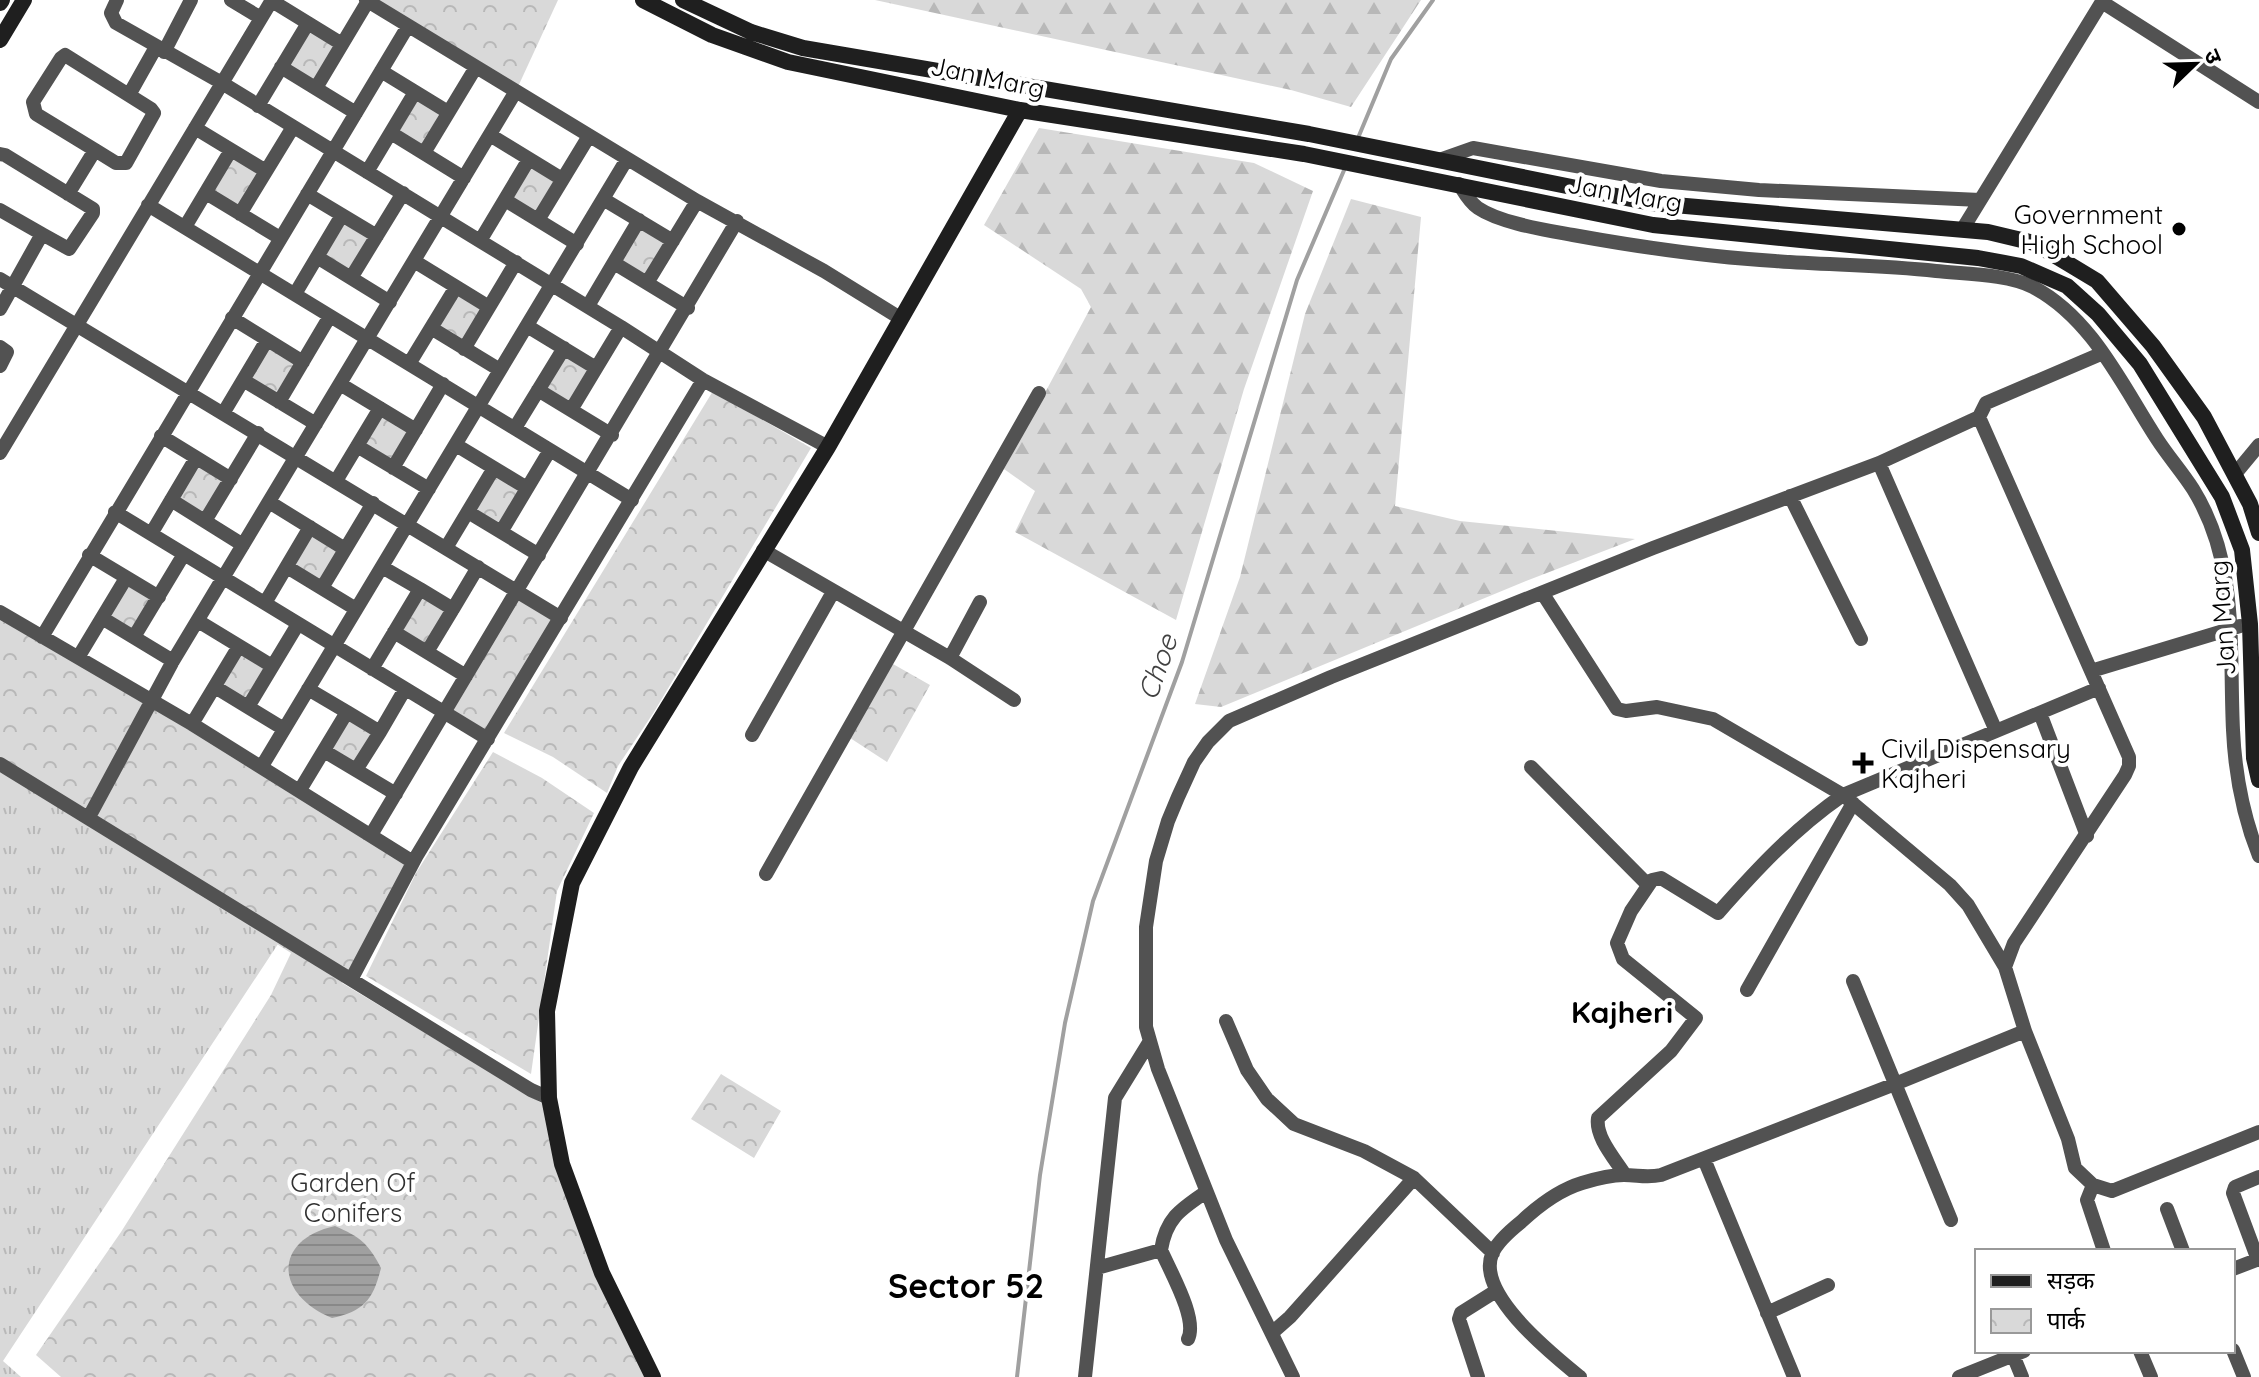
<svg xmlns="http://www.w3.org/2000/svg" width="2259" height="1377" font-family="Quicksand,'Noto Sans Devanagari',sans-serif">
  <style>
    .grass { fill: url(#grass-tufts) }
    .forest { fill: url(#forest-firs) }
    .park { fill: url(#park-crowns) }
    .water { fill: url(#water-rules) }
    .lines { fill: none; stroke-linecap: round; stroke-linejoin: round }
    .stream { stroke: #a0a0a0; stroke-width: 4 }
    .street { stroke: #525252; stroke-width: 14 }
    .secondary { stroke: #1f1f1f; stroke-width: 16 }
    .poi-dot { fill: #000; stroke: #fff; stroke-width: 3 }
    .labels { text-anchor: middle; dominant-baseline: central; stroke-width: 8; stroke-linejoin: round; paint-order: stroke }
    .street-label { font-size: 26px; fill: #000; stroke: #fff }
    .poi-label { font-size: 26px; fill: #000; stroke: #fff; text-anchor: end }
    .park-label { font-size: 26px; fill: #303030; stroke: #fff }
    .water-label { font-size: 28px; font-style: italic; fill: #414141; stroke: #fff }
    .quarter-label { font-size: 30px; font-weight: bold; fill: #000; stroke: #fff }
    .district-label { font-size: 34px; font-weight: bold; fill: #000; stroke: #fff }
  </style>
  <defs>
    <pattern id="grass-tufts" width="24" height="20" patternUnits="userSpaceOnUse" patternTransform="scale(2)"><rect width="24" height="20" fill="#d9d9d9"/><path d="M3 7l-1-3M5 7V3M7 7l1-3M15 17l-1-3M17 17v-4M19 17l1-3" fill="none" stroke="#b8b8b8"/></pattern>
    <pattern id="forest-firs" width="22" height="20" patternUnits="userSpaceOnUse" patternTransform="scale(2)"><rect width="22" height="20" fill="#d9d9d9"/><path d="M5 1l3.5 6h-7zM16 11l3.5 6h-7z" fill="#b8b8b8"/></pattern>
    <pattern id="park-crowns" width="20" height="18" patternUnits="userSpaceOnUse" patternTransform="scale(2)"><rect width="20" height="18" fill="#d9d9d9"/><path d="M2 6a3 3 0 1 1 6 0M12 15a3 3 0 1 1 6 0" fill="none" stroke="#b8b8b8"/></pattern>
    <pattern id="water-rules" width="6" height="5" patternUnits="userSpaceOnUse" patternTransform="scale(2)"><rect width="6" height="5" fill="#a0a0a0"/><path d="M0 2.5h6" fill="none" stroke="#888"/></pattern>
  </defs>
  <rect width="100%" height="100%" fill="#fff"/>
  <path class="grass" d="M 0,769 L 278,944 L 3,1361 L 21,1377 L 0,1377 Z"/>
  <path class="forest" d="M 875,0 L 1421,0 L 1351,107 L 1291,90 Z
    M 1039,128 L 1254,163 L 1313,191 L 1244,389 L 1176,620 L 1015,532 L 1035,491 L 1004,469 L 1091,307 L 1081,289 L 984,225 Z
    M 1351,199 L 1421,217 L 1395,506 L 1460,521 L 1635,539 L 1526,581 L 1221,707 L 1195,704 L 1240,577 L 1305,314 Z"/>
  <path class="park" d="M 358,0 L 558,0 L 516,91 Z
    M 311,29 L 336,46 L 314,81 L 288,65 Z
    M 417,98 L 439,114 L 423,147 L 397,131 Z
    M 233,156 L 259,173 L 238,207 L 212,190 Z
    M 530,165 L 554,182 L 536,213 L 511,198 Z
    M 344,222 L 370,238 L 350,271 L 324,256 Z
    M 641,226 L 666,244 L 645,276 L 621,261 Z
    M 457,293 L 482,309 L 461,342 L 437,326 Z
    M 269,347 L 296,363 L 276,394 L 251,377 Z
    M 565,355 L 589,370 L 569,402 L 545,388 Z
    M 713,391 L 811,448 L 654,712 L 618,766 L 607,793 L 553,757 L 504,733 Z
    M 383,415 L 410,432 L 391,462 L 364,444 Z
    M 199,464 L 225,480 L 204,515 L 177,499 Z
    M 497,474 L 521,490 L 500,524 L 475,509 Z
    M 313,534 L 338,550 L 320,580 L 294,565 Z
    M 128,584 L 152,599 L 133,631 L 109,616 Z
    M 518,591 L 561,618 L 488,739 L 445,713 Z
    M 422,595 L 446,612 L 425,645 L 402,632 Z
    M 0,615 L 413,865 L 342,983 L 548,1107 L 565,1193 L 653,1377 L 61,1377 L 36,1355 L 121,1232 L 271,995 L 291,953 L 0,769 Z
    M 241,652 L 266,669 L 246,700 L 222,684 Z
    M 893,664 L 930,685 L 887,762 L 847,736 Z
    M 349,718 L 373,734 L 355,763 L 330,749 Z
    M 493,752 L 542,778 L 594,813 L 557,891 L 531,1074 L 366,976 L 416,873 Z
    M 721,1074 L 781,1111 L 754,1158 L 691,1119 Z"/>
  <path class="water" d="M 335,1226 C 360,1237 368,1243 381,1268 C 373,1300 364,1311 332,1318 C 275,1295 272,1240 335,1226 Z"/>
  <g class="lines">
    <path class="stream" d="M 1358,138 L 1391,59 L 1433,0
      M 1017,1377 L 1040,1175 L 1065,1023 L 1093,901 L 1182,662 L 1297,280 L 1345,168"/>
    <path class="street" d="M 117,0 L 111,13 L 116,23 L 222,83 L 480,241 L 621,327 L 703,380 L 828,447
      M 231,0 L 261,18
      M 366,0 L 697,201 L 824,271 L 900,318
      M 272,1 L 342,44
      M 2102,2 L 2259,102
      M 164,52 L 191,0
      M 281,67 L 356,113
      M 381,71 L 448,112
      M 316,88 L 368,1
      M 129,95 L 156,47
      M 258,106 L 308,23
      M 195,128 L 266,171
      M 391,133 L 464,178
      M 490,135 L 562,179
      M 424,153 L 476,67
      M 0,154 L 5,155 L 93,209 L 93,213 L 69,249 L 42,234
      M 1439,160 L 1473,148 L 1661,181 L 1759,190 L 1980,200
      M 367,172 L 415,92
      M 1459,184 C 1464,192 1469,202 1478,208 C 1500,223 1546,230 1573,235 C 1639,247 1707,257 1775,261 C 1829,265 1882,265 1936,271 C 1964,274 2008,274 2033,287 C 2092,318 2122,385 2157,439 C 2168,456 2182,472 2193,489 C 2239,563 2229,647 2233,730 C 2235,773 2243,816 2259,856
      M 206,193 L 280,238
      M 68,194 L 95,150 L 36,114 L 33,102 L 61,58 L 65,55 L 151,109 L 154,113 L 126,163 L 116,163 L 95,150
      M 307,194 L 377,236
      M 603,199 L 673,241
      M 505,200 L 577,244
      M 148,205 L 632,500
      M 0,210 L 42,234 L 0,309
      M 240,214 L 293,127
      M 538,220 L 589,136
      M 185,227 L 231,150
      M 1962,230 L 2103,0
      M 480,241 L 529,159
      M 317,257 L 390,302
      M 414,261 L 489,307
      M 614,263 L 688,308
      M 351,278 L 403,193
      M 0,279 L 561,618
      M 647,283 L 697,201
      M 295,294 L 342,215
      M 588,306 L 639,220
      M 232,318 L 303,362
      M 527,326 L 596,368
      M 431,328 L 500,370
      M 0,347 L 7,352 L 0,366
      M 464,349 L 516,262
      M 409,364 L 456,287
      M 243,380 L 316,424
      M 340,384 L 416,430
      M 538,390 L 612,435
      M 279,402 L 330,316
      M 571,410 L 621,327
      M 224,412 L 267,340
      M 1979,417 L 1986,403 L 2103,353
      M 515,428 L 564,348
      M 161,436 L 231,479
      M 456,445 L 527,488
      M 357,446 L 429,489
      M 0,453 L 272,0
      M 1879,463 L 1996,731
      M 393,468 L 443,384
      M 2235,474 L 2259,445
      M 336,481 L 380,408
      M 1790,496 L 1861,639
      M 171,500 L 243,545
      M 269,502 L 345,549
      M 115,512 L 488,739
      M 468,512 L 539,555
      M 205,521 L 258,433
      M 501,532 L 550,450
      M 151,534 L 196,458
      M 446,548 L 494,468
      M 763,550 L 950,658 L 1014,700
      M 89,555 L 159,597
      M 287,567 L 356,609
      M 382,567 L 420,589
      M 322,588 L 373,503
      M 1543,594 L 1617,709 L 1626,711 L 1657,707 L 1713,719 L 1843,795 C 1794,829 1757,869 1718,913 L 1661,878 L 1652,880 L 1631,911 L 1617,943 L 1623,959 L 1696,1018 L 1671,1051 L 1598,1118 C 1595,1137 1615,1159 1625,1175
      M 265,603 L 310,527
      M 0,612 L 192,724 L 413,862
      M 102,618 L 173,661
      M 198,621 L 272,666
      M 394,632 L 466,676
      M 42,637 L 408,26
      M 134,637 L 184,554
      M 427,652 L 453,609
      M 79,656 L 126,578
      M 950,658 L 980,602
      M 372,669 L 420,589 L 453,609 L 478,567
      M 2091,671 L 2240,626
      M 215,687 L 284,729
      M 308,689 L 347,712
      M 248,707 L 298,624
      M 2040,713 L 2087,836
      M 192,724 L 239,646
      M 752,735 L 833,592
      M 324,751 L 396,794
      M 0,764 L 531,1090 L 549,1098
      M 262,766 L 627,159
      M 1531,767 L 1648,885
      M 356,770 L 380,732
      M 300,790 L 347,712 L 380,732 L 405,689
      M 89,817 L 173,661 L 516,91
      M 371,835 L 737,221
      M 766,874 L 1039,393
      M 2005,967 L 1968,905 L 1950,885 L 1843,795 L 2099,688
      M 352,978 L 416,857 L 703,380
      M 1853,981 L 1951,1220
      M 1747,990 L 1853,803
      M 1226,1021 L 1247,1070 L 1267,1099 L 1294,1124 L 1364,1151 L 1414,1178 L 1493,1253
      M 1704,1159 L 1794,1377
      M 2093,1185 L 2087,1200 L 2104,1251
      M 2167,1209 L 2183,1251
      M 1161,1250 C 1170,1271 1198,1319 1188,1339
      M 2258,1260 L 2233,1193 L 2235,1187 L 2259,1177
      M 1097,1268 L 1161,1250 C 1166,1218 1181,1209 1206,1192
      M 2233,1269 L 2259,1259
      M 1767,1313 L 1828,1285
      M 1273,1332 L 1290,1317 L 1414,1178
      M 2233,1350 L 2244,1377
      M 2140,1351 L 2151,1377
      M 2013,1355 L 2022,1377
      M 1085,1377 L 1115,1098 L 1150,1041
      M 1293,1377 L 1226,1240 L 1158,1069 L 1146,1027 L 1146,927 L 1156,861 L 1168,821 L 1178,797 L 1194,762 L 1208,742 L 1229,721 L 1331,677 L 1653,548 L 1879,463 L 1979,417 L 2129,757 L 2129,766 L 2125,775 L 2014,943 L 2005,967 L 2025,1031 L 2068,1139 L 2075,1168 L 2093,1185 L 2112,1191 L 2259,1132
      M 1478,1377 L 1459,1319 L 1461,1313 L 1496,1291
      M 1580,1377 C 1552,1354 1476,1294 1492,1254 C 1497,1242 1511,1230 1521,1222 C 1538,1206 1559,1190 1582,1183 C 1595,1179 1611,1175 1624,1175 C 1638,1175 1647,1178 1661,1175 L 1895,1084 L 2025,1031
      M 1959,1377 L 2024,1351"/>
    <path class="secondary" d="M 643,0 L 712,35 L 788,62 L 1020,110 L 1304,154 L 1653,225 L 1978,258 L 2021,266 L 2067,286 L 2098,314 L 2140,364 L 2222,497 L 2242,550 L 2250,624 L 2254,758 L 2259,780
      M 683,0 L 751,32 L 803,48 L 1309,134 L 1651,203 L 1988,232 L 2034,243 L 2097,281 L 2153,346 L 2204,417 L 2250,504 L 2259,533
      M 0,3 L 2,0
      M 0,40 L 24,0
      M 653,1377 L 602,1273 L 562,1164 L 549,1098 L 547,1011 L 572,883 L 631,767 L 828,447 L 1020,110"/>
  </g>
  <g class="poi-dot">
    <circle cx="2179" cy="229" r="8"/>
    <path d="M1859 751h8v8h8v8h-8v8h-8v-8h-8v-8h8z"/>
  </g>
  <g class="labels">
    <g class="street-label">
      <text transform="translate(988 77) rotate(12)">Jan Marg</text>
      <text transform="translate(1625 193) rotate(10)">Jan Marg</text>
      <text transform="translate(2222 618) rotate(-94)">Jan Marg</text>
    </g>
    <g class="poi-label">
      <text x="2163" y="214">Government<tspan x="2163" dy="30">High School</tspan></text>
      <text x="1881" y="748" text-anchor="start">Civil Dispensary<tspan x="1881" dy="30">Kajheri</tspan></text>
    </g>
    <g class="park-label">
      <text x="353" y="1182">Garden Of<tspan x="353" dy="30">Conifers</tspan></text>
    </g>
    <g class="water-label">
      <text transform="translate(1157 667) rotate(-71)">Choe</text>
    </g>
    <g class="quarter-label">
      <text x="1622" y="1012">Kajheri</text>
    </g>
    <g class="district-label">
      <text x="966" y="1285">Sector 52</text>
    </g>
  </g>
  <rect x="1975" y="1249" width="260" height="104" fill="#ffffff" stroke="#999999" stroke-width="2"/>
  <rect x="1991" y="1275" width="40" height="12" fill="#1f1f1f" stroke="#999999" stroke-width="2"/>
  <text x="2047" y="1289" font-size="24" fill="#000000">सड़क</text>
  <rect x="1991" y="1309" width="40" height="24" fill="url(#park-crowns)" stroke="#999999" stroke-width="2"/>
  <text x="2047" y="1329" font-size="24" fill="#000000">पार्क</text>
  <g transform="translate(2195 64) rotate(67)" stroke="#ffffff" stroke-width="6" paint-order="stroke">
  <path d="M0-6L14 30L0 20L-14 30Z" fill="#000000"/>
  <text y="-12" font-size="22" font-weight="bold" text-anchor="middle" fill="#000000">उ</text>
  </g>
</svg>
